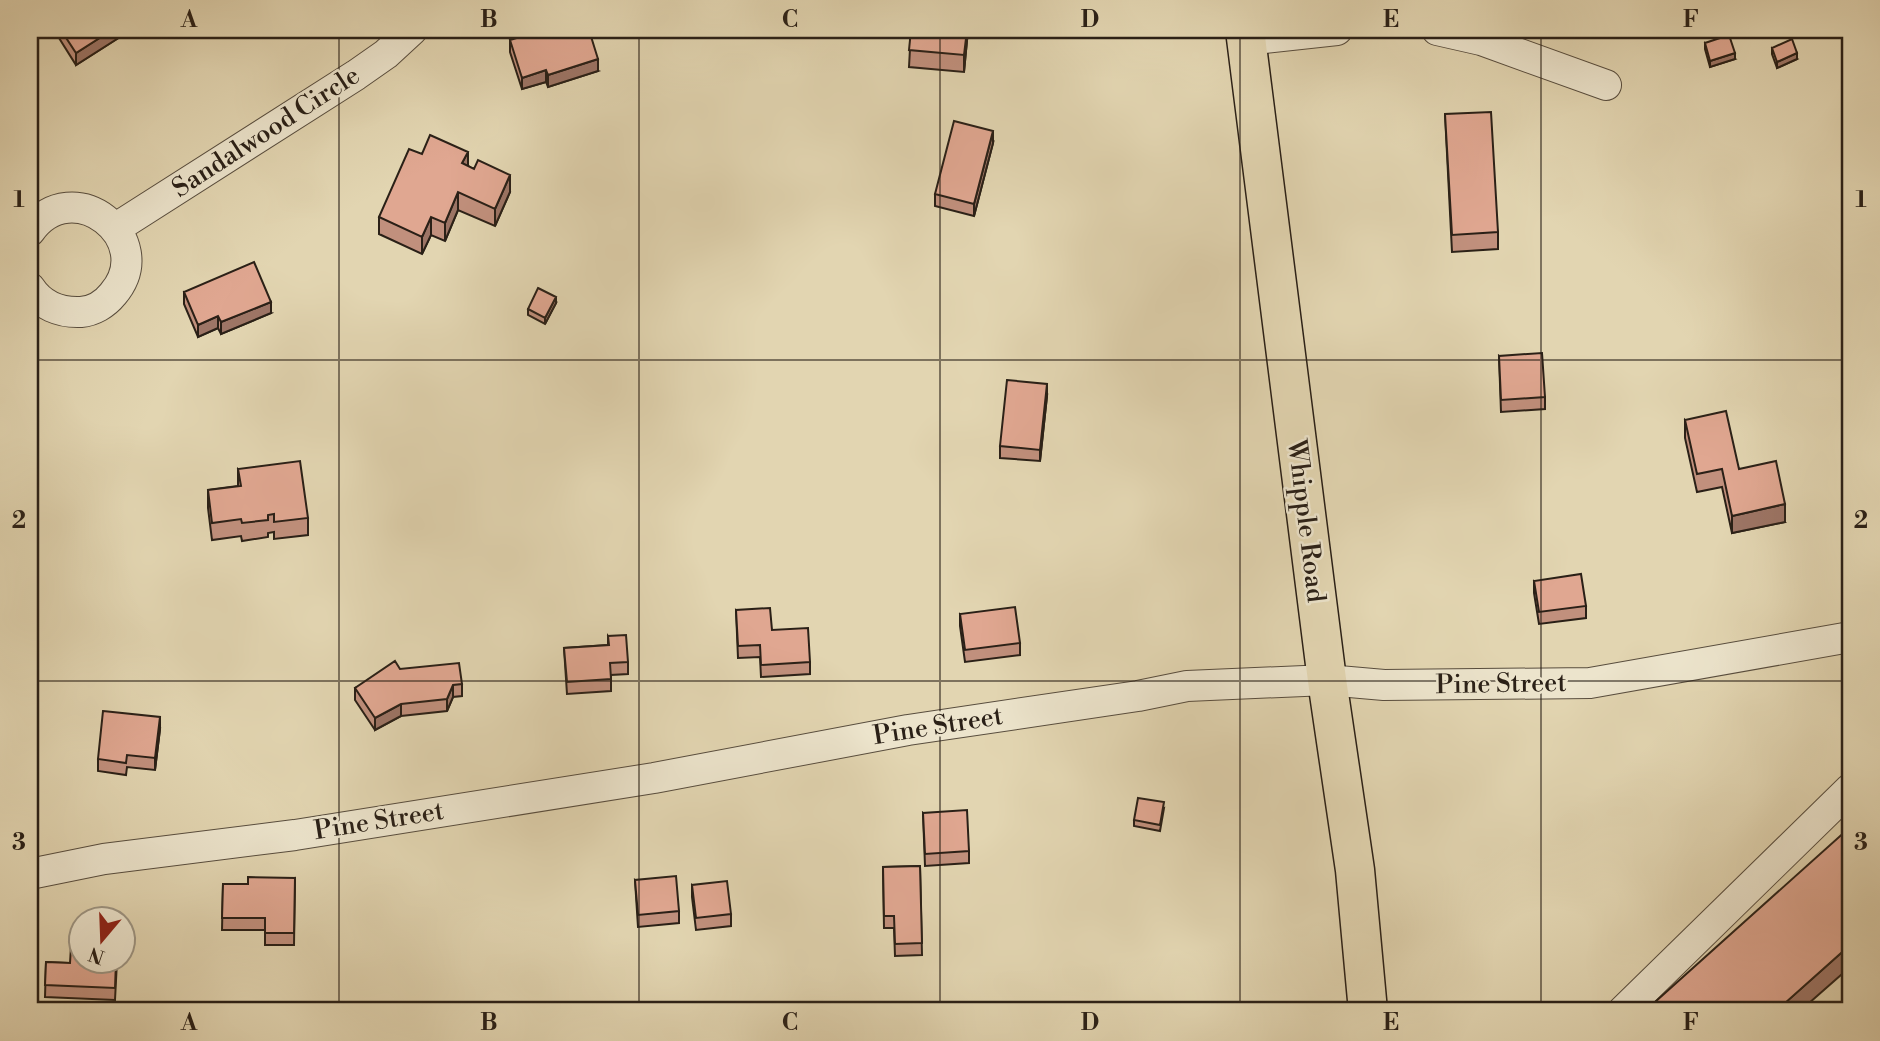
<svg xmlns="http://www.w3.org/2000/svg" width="1880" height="1041" font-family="'Libre Bodoni',serif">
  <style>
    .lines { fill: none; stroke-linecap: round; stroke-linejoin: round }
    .minor-casing { stroke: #584d3e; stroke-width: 32 }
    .major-casing { stroke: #2a2017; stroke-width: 41 }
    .minor { stroke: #ece4cc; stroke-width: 30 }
    .major { stroke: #e2d5b1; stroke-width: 38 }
    .wall { fill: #c1907d; stroke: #2a2017; stroke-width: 2 }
    .shaded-wall { fill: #9d7566; stroke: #2a2017; stroke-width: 2 }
    .building { fill: #e0a791; stroke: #2a2017; stroke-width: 2 }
    .grid { fill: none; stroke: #2a2017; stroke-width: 2; stroke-opacity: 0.55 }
    .labels { text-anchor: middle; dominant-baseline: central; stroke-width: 5; stroke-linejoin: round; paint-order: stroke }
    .street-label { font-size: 26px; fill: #2a2017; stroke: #ece4cc }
    .neatline { fill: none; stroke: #2a2017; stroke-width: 2.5 }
    .grid-label { font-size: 23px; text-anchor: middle; font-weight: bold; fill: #2a2017 }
  </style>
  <rect width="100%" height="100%" fill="#e2d5b1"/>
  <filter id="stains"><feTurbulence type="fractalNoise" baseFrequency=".00286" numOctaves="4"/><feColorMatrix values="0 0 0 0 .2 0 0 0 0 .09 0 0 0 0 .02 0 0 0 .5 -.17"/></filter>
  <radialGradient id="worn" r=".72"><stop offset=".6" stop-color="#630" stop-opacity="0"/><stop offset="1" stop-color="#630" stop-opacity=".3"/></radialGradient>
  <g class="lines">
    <g class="minor-casing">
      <path id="minor" d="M 1437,30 L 1481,40 L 1606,85
        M 1247,40 L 1337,30
        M 116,228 L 356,75 L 386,54 L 412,30
        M 30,231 C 72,171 160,239 113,294 C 105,304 93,311 81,312 C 60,313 41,305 30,288
        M 30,874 L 104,859 L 295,835 L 654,778 L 908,730 L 1138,696 L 1187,686 L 1327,680 L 1384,685 L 1590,683 L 1850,637
        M 1623,1011 L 1850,789"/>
    </g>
    <g class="major-casing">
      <path id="major" d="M 1245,30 L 1327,680 L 1355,870 L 1368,1011"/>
    </g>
    <use href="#minor" class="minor"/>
    <use href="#major" class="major"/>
  </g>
  <path class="wall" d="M 54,30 L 120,30 L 120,37 L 76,65 Z
    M 911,30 L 968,30 L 964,72 L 909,67 Z
    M 510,40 L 598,71 L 548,87 L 546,82 L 522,89 L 510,52 Z
    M 1705,43 L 1735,59 L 1710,67 L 1705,49 Z
    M 1772,48 L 1797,59 L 1777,68 L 1772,54 Z
    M 1445,114 L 1498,232 L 1498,249 L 1452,252 Z
    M 993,143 L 974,216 L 935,206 L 935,194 Z
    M 422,154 L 468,166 L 510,192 L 495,226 L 458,210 L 445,241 L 431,235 L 422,254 L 379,234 L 379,217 Z
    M 184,292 L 271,313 L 221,334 L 218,328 L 198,337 L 184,304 Z
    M 556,303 L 545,324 L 528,315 L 528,309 Z
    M 1499,356 L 1545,397 L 1545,409 L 1501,412 Z
    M 1047,396 L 1040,461 L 1000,458 L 1000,446 Z
    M 1685,420 L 1739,469 L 1785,522 L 1732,533 L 1722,487 L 1697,492 L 1685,438 Z
    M 238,469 L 308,518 L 308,535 L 274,539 L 274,532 L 268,533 L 268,537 L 242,541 L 241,536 L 212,540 L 208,508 L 208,490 L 238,486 Z
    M 1534,581 L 1586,606 L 1586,618 L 1539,624 L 1534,593 Z
    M 736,610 L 772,630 L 810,662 L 810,674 L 761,677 L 760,657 L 738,658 Z
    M 960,614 L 1020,643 L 1020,655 L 965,662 L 960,626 Z
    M 608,636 L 628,662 L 628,674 L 611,675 L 611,691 L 567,694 L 564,648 L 608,645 Z
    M 400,669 L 462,684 L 462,696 L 453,697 L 447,711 L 401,716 L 375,730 L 355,700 L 355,688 Z
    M 160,729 L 155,770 L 127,767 L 126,775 L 98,771 L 98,759 Z
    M 1164,808 L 1160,831 L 1134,826 L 1134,820 Z
    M 923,813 L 969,851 L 969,863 L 925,866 Z
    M 920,866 L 922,955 L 895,956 L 894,928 L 884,928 L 883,867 Z
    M 295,878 L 294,945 L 265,945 L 265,930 L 222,930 L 223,884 L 248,884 Z
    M 635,880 L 679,911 L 679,923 L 638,927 Z
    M 692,885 L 731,914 L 731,926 L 696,930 L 692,897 Z
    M 117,961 L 115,1000 L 45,997 L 46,962 L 70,963 Z"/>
  <path class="shaded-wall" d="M 112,30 L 120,30 L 120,37 L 76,65 L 76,53 Z
    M 967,30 L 968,30 L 964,72 L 964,55 Z
    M 1735,53 L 1735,59 L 1710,67 L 1710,61 Z
    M 1797,53 L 1797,59 L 1777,68 L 1777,62 Z
    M 598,59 L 598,71 L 548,87 L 548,75 Z
    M 546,70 L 546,82 L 522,89 L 522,78 Z
    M 993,131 L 993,143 L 974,216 L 974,204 Z
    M 468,152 L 468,169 L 462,163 Z
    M 510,175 L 510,192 L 495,226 L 495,209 Z
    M 458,192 L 458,210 L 445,241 L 445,223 Z
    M 431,217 L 431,235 L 422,254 L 422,237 Z
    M 556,297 L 556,303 L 545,324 L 545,318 Z
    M 271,302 L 271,313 L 221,334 L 221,322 Z
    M 218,316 L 218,328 L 198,337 L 198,325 Z
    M 1047,384 L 1047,396 L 1040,461 L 1040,450 Z
    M 1785,504 L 1785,522 L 1732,533 L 1732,516 Z
    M 453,685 L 453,697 L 447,711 L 447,699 Z
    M 401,704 L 401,716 L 375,730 L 375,718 Z
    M 160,717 L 160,729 L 155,770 L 155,758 Z
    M 1850,945 L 1850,967 L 1800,1011 L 1776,1011 Z"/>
  <path class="building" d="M 61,30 L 112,30 L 76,53 Z
    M 543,30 L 589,30 L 598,59 L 548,75 L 546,70 L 522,78 L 510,40 Z
    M 911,30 L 967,30 L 964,55 L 909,50 Z
    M 1729,35 L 1735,53 L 1710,61 L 1705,43 Z
    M 1792,39 L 1797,53 L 1777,62 L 1772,48 Z
    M 1491,112 L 1498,232 L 1452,235 L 1445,114 Z
    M 954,121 L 993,131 L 974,204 L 935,194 Z
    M 430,135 L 468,152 L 462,163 L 474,169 L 478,160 L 510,175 L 495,209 L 458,192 L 445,223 L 431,217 L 422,237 L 379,217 L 409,149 L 422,154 Z
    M 254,262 L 271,302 L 221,322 L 218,316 L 198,325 L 184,292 Z
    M 538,288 L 556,297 L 545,318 L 528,309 Z
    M 1542,353 L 1545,397 L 1501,400 L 1499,356 Z
    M 1007,380 L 1047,384 L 1040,450 L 1000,446 Z
    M 1726,411 L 1739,469 L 1776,461 L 1785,504 L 1732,516 L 1722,469 L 1697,474 L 1685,420 Z
    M 300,461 L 308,518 L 274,522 L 274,514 L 268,515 L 268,520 L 242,523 L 241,519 L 212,523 L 208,490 L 241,486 L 238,469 Z
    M 1581,574 L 1586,606 L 1539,612 L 1534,581 Z
    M 1015,607 L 1020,643 L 965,650 L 960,614 Z
    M 770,608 L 772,630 L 808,628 L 810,662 L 761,665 L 760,645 L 738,646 L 736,610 Z
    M 626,635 L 628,662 L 610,663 L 611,679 L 567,682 L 564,648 L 609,645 L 608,636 Z
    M 395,661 L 400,669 L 459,663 L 462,684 L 453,685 L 447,699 L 401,704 L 375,718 L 355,688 Z
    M 103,711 L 160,717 L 155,758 L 127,755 L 126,763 L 98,759 Z
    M 1138,798 L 1164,802 L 1160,825 L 1134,820 Z
    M 967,810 L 969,851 L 925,854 L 923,813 Z
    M 1848,829 L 1850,832 L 1850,945 L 1776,1011 L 1645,1011 Z
    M 920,866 L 922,943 L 895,944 L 894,916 L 884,916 L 883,867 Z
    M 676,876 L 679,911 L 638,915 L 635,880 Z
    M 248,877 L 295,878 L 294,933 L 265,933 L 265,918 L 222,918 L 223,884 L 248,884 Z
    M 727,881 L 731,914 L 696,918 L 692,885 Z
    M 71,946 L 80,947 L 80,961 L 116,961 L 115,988 L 45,985 L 46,962 L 70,963 Z"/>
  <path class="grid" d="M 339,30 L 339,1011M 639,30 L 639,1011M 940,30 L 940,1011M 1240,30 L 1240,1011M 1541,30 L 1541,1011M 30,360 L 1850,360M 30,681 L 1850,681"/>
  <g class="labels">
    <g class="street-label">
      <text transform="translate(266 132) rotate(-33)">Sandalwood Circle</text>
      <text transform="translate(1306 521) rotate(83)">Whipple Road</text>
      <text transform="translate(1501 684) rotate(-1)">Pine Street</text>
      <text transform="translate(938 726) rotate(-9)">Pine Street</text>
      <text transform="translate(379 821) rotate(-9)">Pine Street</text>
    </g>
  </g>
  <rect width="1880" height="1041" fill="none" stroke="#e2d5b1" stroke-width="77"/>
  <g transform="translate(102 940) rotate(199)"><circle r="33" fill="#ece4cc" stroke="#9e9684" stroke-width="2"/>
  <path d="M0-5L12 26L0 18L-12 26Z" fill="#8f2418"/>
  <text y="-10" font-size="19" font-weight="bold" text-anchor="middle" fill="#2a2017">N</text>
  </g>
  <rect x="38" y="38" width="1804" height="964" class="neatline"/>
  <g class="grid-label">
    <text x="189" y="27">A</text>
    <text x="489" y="27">B</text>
    <text x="790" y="27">C</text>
    <text x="1090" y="27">D</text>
    <text x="1391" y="27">E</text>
    <text x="1691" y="27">F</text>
    <text x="19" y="207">1</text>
    <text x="1861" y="207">1</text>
    <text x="19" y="528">2</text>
    <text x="1861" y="528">2</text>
    <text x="19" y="850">3</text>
    <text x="1861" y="850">3</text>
    <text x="189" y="1030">A</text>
    <text x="489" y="1030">B</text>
    <text x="790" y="1030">C</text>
    <text x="1090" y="1030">D</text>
    <text x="1391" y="1030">E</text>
    <text x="1691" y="1030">F</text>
  </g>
  <rect width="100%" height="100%" filter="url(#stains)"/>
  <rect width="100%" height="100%" fill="url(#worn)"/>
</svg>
